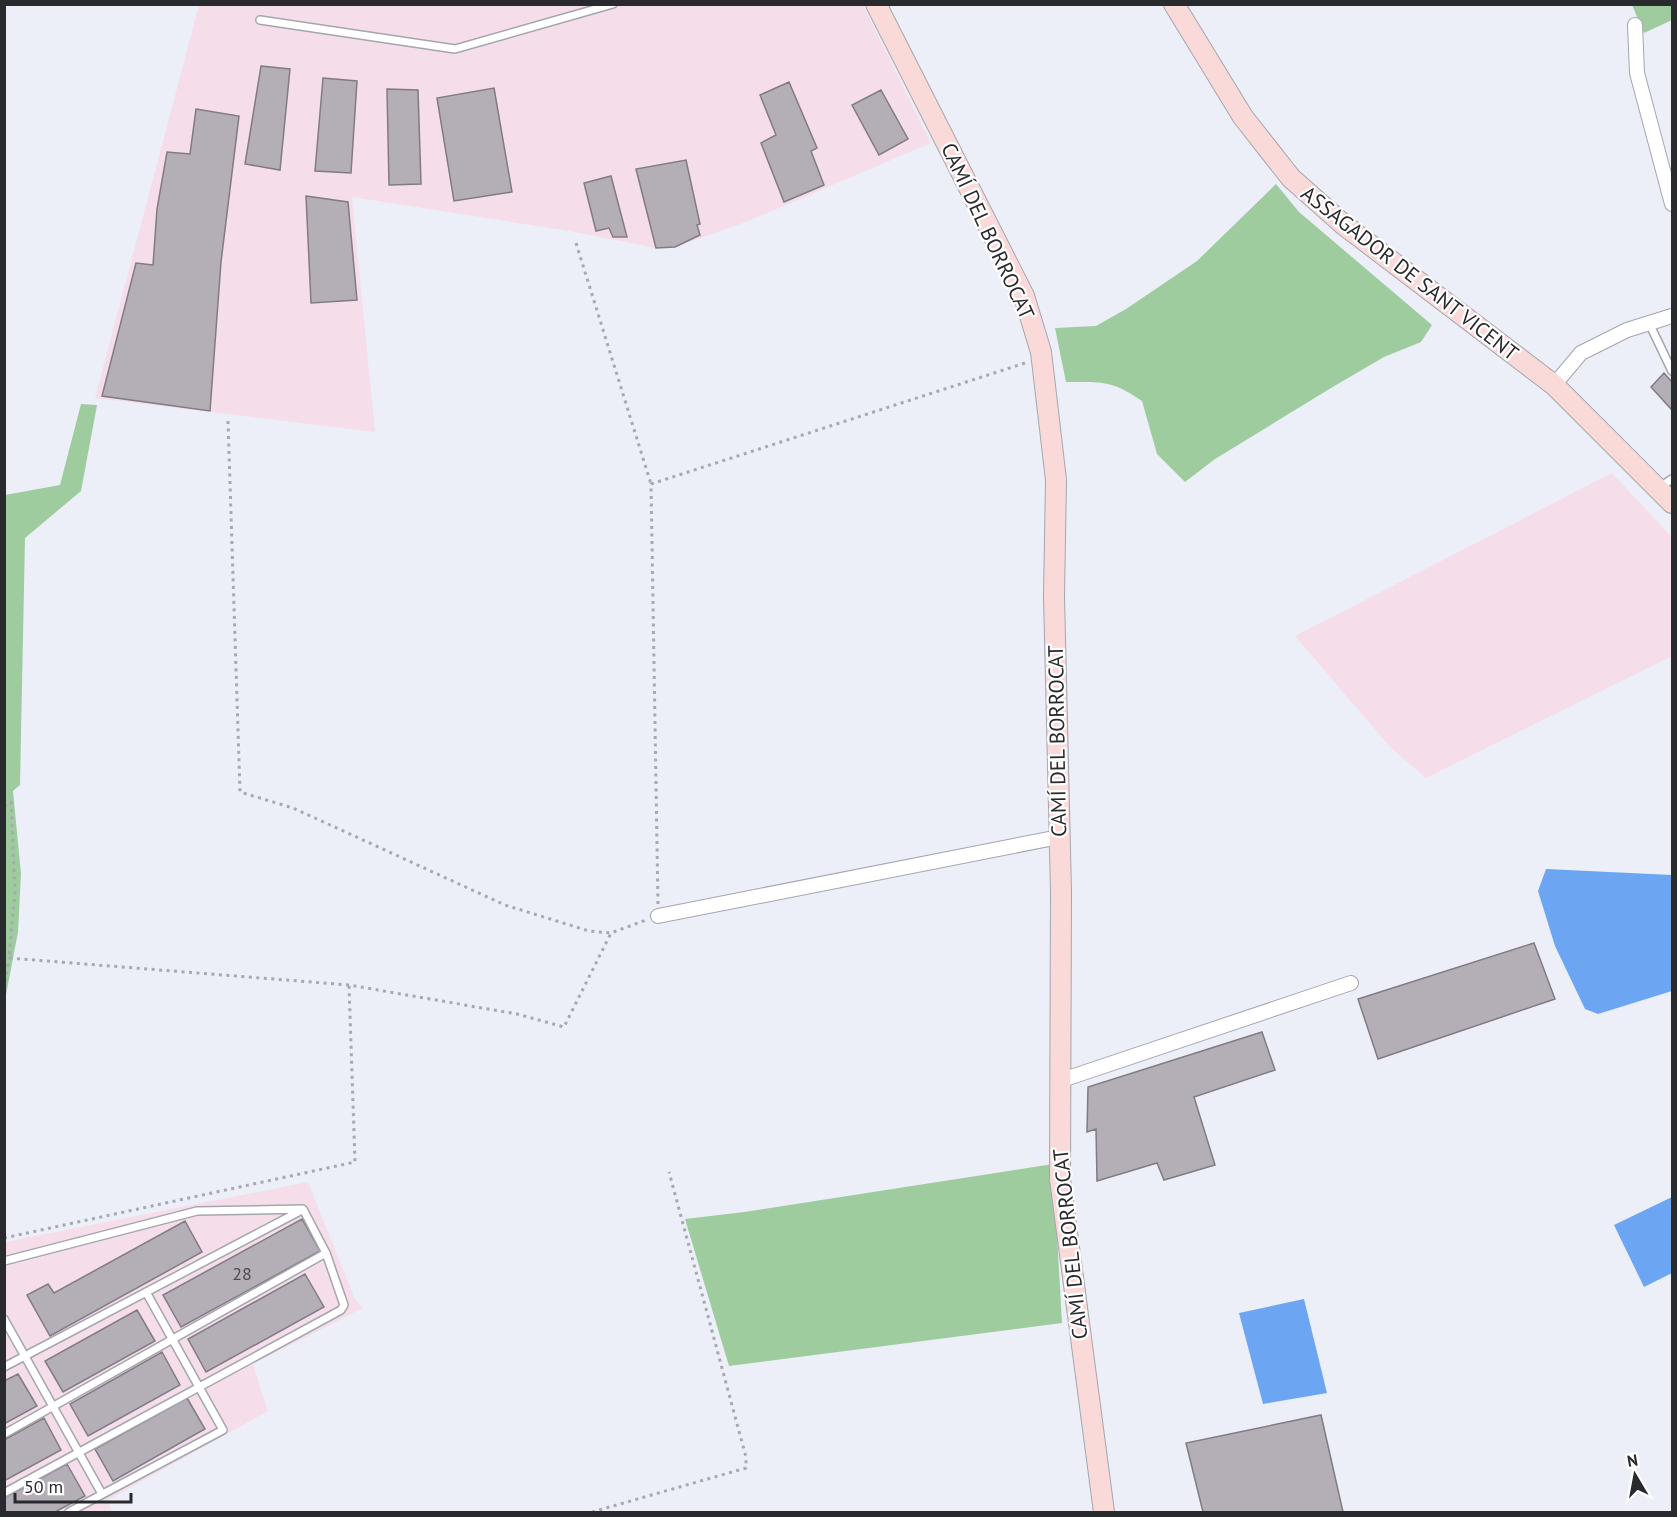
<svg xmlns="http://www.w3.org/2000/svg" width="1677" height="1517" font-family="'PT Sans',sans-serif">
  <style>
    .industrial { fill: #f5deea }
    .green { fill: #9ecc9f }
    .water { fill: #6ca6f3 }
    .building { fill: #b4aeb6; stroke: #817b83; stroke-width: 1.5 }
    .lines { fill: none; stroke-linecap: round; stroke-linejoin: round }
    .lane-casing { stroke: #a4a6af; stroke-width: 10 }
    .street-casing { stroke: #a4a6af; stroke-width: 16 }
    .secondary-casing { stroke: #a4a6af; stroke-width: 22 }
    .path { stroke: #a7a9b0; stroke-width: 3; stroke-dasharray: 3 4.5; stroke-linecap: butt }
    .lane { stroke: #fff; stroke-width: 7 }
    .street { stroke: #fff; stroke-width: 14 }
    .secondary { stroke: #fadad8; stroke-width: 20 }
    .labels { text-anchor: middle; dominant-baseline: central; stroke-width: 4.5; stroke-linejoin: round; paint-order: stroke }
    .number-label { font-size: 18px; fill: #4c4b4f }
    .street-label { font-size: 21px; fill: #292a2d; stroke: #fff }
  </style>
  <rect width="100%" height="100%" fill="#eceff8"/>
  <path class="industrial" d="M 199,5 L 863,5 L 931,143 L 746,222 L 675,247 L 656,248 L 569,231 L 352,197 L 375,432 L 95,398 Z
    M 1612,473 L 1672,537 L 1672,656 L 1426,778 L 1390,747 L 1295,636 Z
    M 308,1182 L 355,1299 L 363,1308 L 253,1364 L 268,1411 L 108,1500 L 112,1512 L 5,1512 L 5,1242 Z"/>
  <path class="green" d="M 1632,5 L 1672,5 L 1672,20 L 1644,33 Z
    M 1276,184 L 1299,212 L 1432,325 L 1421,342 L 1384,357 L 1336,385 L 1215,459 L 1185,482 L 1157,454 L 1142,401 C 1112,380 1102,382 1066,382 L 1055,328 L 1096,326 L 1126,309 L 1197,261 Z
    M 81,404 L 97,405 L 81,491 L 25,538 L 20,785 L 13,791 L 21,874 L 18,932 L 5,1000 L 5,495 L 60,485 Z
    M 1053,1164 L 1062,1323 L 729,1366 L 685,1219 L 744,1212 Z"/>
  <path class="water" d="M 1546,869 L 1672,875 L 1672,991 L 1598,1014 L 1585,1009 L 1555,946 L 1538,891 Z
    M 1672,1197 L 1672,1273 L 1644,1287 L 1614,1225 Z
    M 1304,1299 L 1327,1393 L 1263,1404 L 1239,1313 Z"/>
  <path class="building" d="M 261,66 L 290,69 L 280,170 L 245,164 Z
    M 323,78 L 357,81 L 351,173 L 315,171 Z
    M 789,82 L 817,148 L 811,151 L 824,185 L 784,202 L 761,143 L 776,135 L 760,95 Z
    M 494,88 L 512,192 L 454,201 L 437,98 Z
    M 387,89 L 418,90 L 421,184 L 389,185 Z
    M 881,90 L 908,139 L 879,155 L 852,105 Z
    M 196,109 L 239,116 L 221,262 L 210,411 L 102,396 L 136,263 L 153,265 L 157,209 L 167,152 L 190,154 Z
    M 686,160 L 700,224 L 697,225 L 700,235 L 675,247 L 656,248 L 636,169 Z
    M 611,176 L 627,237 L 613,237 L 609,228 L 596,231 L 584,183 Z
    M 306,196 L 348,202 L 357,300 L 311,303 Z
    M 1664,373 L 1672,382 L 1672,410 L 1651,387 Z
    M 1534,943 L 1555,999 L 1378,1059 L 1358,999 Z
    M 1262,1032 L 1275,1070 L 1194,1097 L 1215,1165 L 1164,1180 L 1157,1163 L 1097,1181 L 1096,1129 L 1087,1132 L 1088,1087 Z
    M 302,1219 L 320,1251 L 181,1327 L 163,1295 Z
    M 185,1221 L 202,1252 L 50,1336 L 27,1295 L 48,1284 L 54,1293 Z
    M 305,1274 L 324,1307 L 206,1372 L 188,1339 Z
    M 137,1310 L 155,1341 L 63,1392 L 45,1361 Z
    M 162,1352 L 180,1385 L 88,1436 L 70,1404 Z
    M 18,1374 L 37,1406 L 4,1424 L 4,1381 Z
    M 187,1398 L 205,1429 L 113,1481 L 95,1449 Z
    M 1321,1415 L 1343,1512 L 1350,1512 L 1203,1512 L 1186,1443 Z
    M 44,1418 L 61,1450 L 4,1481 L 4,1440 Z
    M 67,1464 L 85,1496 L 55,1512 L 4,1512 L 4,1498 Z"/>
  <g class="lines">
    <g class="lane-casing">
      <path id="lane" d="M 260,20 L 455,49 L 613,4
        M 1649,323 L 1672,371
        M 1660,487 L 1672,479
        M 4,1261 L 197,1211 L 303,1209 L 326,1253 L 344,1305 L 341,1310 L 4,1493
        M 4,1319 L 102,1494
        M 4,1367 L 302,1210
        M 4,1434 L 326,1253
        M 69,1512 L 223,1430 L 146,1292"/>
    </g>
    <g class="street-casing">
      <path id="street" d="M 1635,25 L 1637,73 L 1672,204
        M 1554,385 L 1581,353 L 1627,330 L 1672,316
        M 658,916 L 1059,837
        M 1059,1081 L 1351,983"/>
    </g>
    <g class="secondary-casing">
      <path id="secondary" d="M 876,4 L 1024,296 L 1041,352 L 1056,480 L 1054,596 L 1061,892 L 1060,1179 L 1104,1512
        M 1174,4 L 1243,117 L 1291,178 L 1344,225 L 1554,385 L 1672,503"/>
    </g>
    <path class="path" d="M 576,243 L 651,484
      M 228,421 L 240,792 L 293,808 L 505,905 L 589,931 L 611,933 L 646,920
      M 4,806 L 11,802 L 15,892 L 9,958 L 349,985 L 517,1014 L 564,1027 L 611,933
      M 658,904 L 651,484 L 1025,363
      M 4,989 L 9,958
      M 4,1238 L 355,1162 L 349,985
      M 592,1512 L 746,1468 L 746,1457 L 669,1172"/>
    <use href="#lane" class="lane"/>
    <use href="#street" class="street"/>
    <use href="#secondary" class="secondary"/>
  </g>
  <g class="labels">
    <g class="number-label">
      <text x="242" y="1273">28</text>
    </g>
    <g class="street-label">
      <text transform="translate(988 231) rotate(65)">CAMÍ DEL BORROCAT</text>
      <text transform="translate(1410 273) rotate(38)">ASSAGADOR DE SANT VICENT</text>
      <text transform="translate(1057 741) rotate(-91)">CAMÍ DEL BORROCAT</text>
      <text transform="translate(1070 1244) rotate(-96)">CAMÍ DEL BORROCAT</text>
    </g>
  </g>
  <rect width="1677" height="1517" fill="none" stroke="#292a2d" stroke-width="12"/>
  <g transform="translate(1635 1475) rotate(350)" stroke="#ffffff" stroke-width="4.5" paint-order="stroke">
  <path d="M0-4.5L10 22L0 15L-10 22Z" fill="#292a2d"/>
  <text y="-9" font-size="16" font-weight="bold" text-anchor="middle" fill="#292a2d">N</text>
  </g>
  <path d="M15 1493v9h116v-9" fill="none" stroke="#292a2d" stroke-width="3"/>
  <text x="24" y="1493" font-size="18" fill="#292a2d" stroke="#ffffff" stroke-width="4.5" paint-order="stroke">50 m</text>
</svg>
